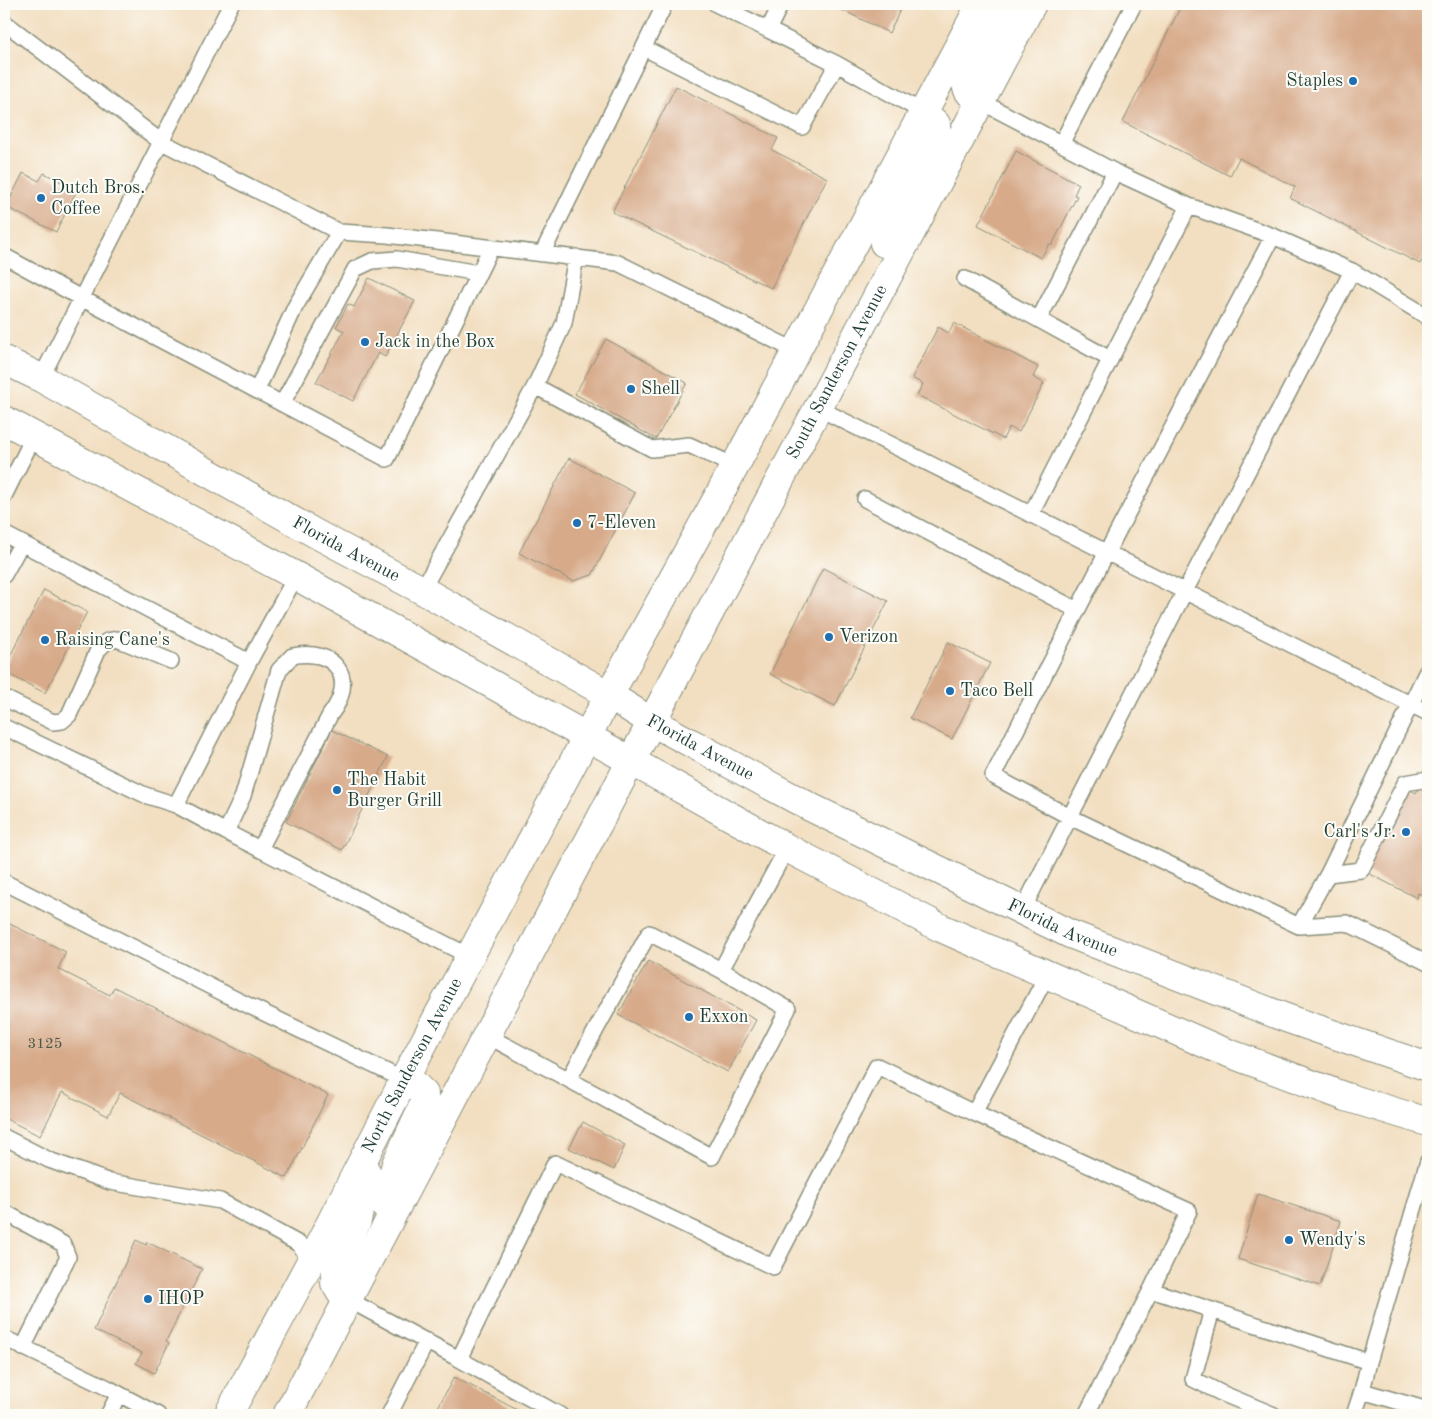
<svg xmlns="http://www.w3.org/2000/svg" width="1432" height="1419" font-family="'Old Standard TT',serif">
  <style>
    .building { fill: #d7aa8a }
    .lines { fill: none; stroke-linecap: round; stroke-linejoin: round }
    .lane-casing { stroke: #888e7a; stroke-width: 18 }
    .primary-casing { stroke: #888e7a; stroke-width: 30 }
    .highway-casing { stroke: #888e7a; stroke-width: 30 }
    .lane { stroke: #fff; stroke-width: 15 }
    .primary { stroke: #fff; stroke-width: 28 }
    .highway { stroke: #fff; stroke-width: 28 }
    .poi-dot { fill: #1f6fb2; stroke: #fdfcf7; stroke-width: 2 }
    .labels { text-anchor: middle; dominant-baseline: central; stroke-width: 4; stroke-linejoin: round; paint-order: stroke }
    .number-label { font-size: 15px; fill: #4d584a }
    .poi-label { font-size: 18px; fill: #1f3d34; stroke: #fdfcf7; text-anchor: start }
    .street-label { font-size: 18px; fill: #1f3d34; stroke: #fdfcf7 }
  </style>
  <rect width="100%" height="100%" fill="#fdfcf7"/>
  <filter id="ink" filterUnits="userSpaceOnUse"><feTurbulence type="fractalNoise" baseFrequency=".02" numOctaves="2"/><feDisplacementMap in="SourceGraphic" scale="10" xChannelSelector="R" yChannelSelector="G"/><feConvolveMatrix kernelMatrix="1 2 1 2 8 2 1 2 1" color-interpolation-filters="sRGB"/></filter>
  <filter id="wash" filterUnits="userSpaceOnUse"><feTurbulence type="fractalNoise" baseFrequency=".0096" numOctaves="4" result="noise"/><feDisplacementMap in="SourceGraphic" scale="20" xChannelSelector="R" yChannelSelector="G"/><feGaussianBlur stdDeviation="1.12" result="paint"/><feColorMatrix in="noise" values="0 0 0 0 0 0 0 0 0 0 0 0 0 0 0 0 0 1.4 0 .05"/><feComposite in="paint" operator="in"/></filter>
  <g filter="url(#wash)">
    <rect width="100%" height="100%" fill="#f2dec0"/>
    <g id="blocks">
      <path class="building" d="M 833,4 L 903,4 L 889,33 L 832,5 Z
        M 1182,4 L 1428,4 L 1428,254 L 1426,253 L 1420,264 L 1290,198 L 1295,187 L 1239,158 L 1230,176 L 1123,122 Z
        M 676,86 L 778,138 L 772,150 L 827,178 L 771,288 L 612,212 Z
        M 1016,151 L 1079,184 L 1074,195 L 1077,196 L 1052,245 L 1049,244 L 1041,258 L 978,225 Z
        M 23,173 L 39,181 L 44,173 L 77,190 L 56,232 L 6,207 Z
        M 369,278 L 415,301 L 385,357 L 378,353 L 353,401 L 316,382 L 344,331 L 336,327 L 348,304 L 354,307 Z
        M 954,323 L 1038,367 L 1033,377 L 1044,383 L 1019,432 L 1009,427 L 1003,439 L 917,395 L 923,384 L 912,378 L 938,327 L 949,333 Z
        M 606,339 L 687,383 L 656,439 L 575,394 Z
        M 569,458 L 635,493 L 592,575 L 573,581 L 519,553 Z
        M 823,568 L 888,601 L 835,706 L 770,674 Z
        M 44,590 L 87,612 L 45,693 L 4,672 L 4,668 Z
        M 948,642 L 990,663 L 952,739 L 910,718 Z
        M 332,730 L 388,757 L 342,850 L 286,822 Z
        M 1421,782 L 1428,786 L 1428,898 L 1418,893 L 1417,898 L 1364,871 L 1406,788 L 1416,793 Z
        M 4,921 L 66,952 L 58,969 L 110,995 L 114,987 L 328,1095 L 287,1178 L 120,1093 L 108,1116 L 62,1092 L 40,1136 L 4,1118 Z
        M 648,961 L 756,1020 L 728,1072 L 618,1015 Z
        M 583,1122 L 625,1145 L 614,1170 L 569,1148 Z
        M 1258,1194 L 1341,1221 L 1320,1286 L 1238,1259 Z
        M 136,1240 L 146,1245 L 147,1242 L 202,1269 L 166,1341 L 169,1343 L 154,1373 L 136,1363 L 142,1353 L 94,1330 Z
        M 454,1377 L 527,1415 L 434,1415 Z"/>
    </g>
  </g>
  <g filter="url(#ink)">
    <use href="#blocks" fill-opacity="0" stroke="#888e7a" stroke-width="1"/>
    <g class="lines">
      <g class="lane-casing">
        <path id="lane" d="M 716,4 L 837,64 L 923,112
          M 4,22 L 160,141 L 339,232 L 387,235 L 618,263 L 796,351
          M 768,30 L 781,4
          M 644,48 L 802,127 L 837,64
          M 980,101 L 1115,172 L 1189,206 L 1273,236 L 1352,271 L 1428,317
          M 1061,144 L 1134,4
          M 1273,236 L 1107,552 L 993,776 L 1070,817 L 1299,926 L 1347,923 L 1428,963
          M 542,254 L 665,4
          M 4,256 L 81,298 L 387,459 L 491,248
          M 965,279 L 1110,359
          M 1039,319 L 1115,172
          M 41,378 L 231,4
          M 535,386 L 564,323 L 576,257
          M 257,390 L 295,307 L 339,232
          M 282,404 L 355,269 L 372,261 L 397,259 L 478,273
          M 818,408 L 1428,713
          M 4,496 L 34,436
          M 865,499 L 1077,610
          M 1031,514 L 1189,206
          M 4,534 L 249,662
          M 4,575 L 21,544
          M 422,590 L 535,386 L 652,449 L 689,445 L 735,466
          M 4,698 L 53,722 L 62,721 L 69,715 L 98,650 L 107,641 L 117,639 L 171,661
          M 4,727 L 145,795 L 176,805 L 226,832 L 471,957
          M 176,805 L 249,662 L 296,576
          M 226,832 L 243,796 L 279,670 L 292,656 C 336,647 358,679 330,715 L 260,849
          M 1328,874 L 1361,870 L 1405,783 L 1428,779
          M 4,882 L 235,999 L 404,1080
          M 1022,911 L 1185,591 L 1352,271
          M 1299,926 L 1328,874 L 1428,669
          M 486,1035 L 712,1157 L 788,1009 L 721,970 L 787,848
          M 569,1079 L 649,933 L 721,970
          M 974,1113 L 1047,975
          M 4,1137 L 49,1160 L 110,1182 L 220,1201 L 299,1244 L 311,1261
          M 4,1212 L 63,1244 L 68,1257 L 23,1348
          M 1151,1290 L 1369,1362 L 1428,1161
          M 349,1300 L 459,1359
          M 1212,1310 L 1193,1379 L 1221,1393 L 1274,1415
          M 4,1338 L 108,1388 L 158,1415
          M 1369,1362 L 1362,1391 L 1428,1410
          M 108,1415 L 119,1394
          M 389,1415 L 427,1341
          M 560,1415 L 459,1359 L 555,1163 L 773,1267 L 877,1066 L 974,1113 L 1189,1211 L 1151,1290 L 1086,1415
          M 1354,1415 L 1362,1391"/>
      </g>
      <g class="primary-casing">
        <g id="primary">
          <path d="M 980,101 C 973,96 966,92 966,82 L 1005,4"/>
          <path d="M 884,243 L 933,147 L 937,136 L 936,124 L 923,112"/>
          <path id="s1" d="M 4,360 L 41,378 L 318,535 L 422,590 L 609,695 L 735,466 L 981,4"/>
          <path id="s2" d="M 4,420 L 296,576 L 631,761 L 1032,4"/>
        </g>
      </g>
      <g class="highway-casing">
        <g id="highway">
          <path d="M 384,1205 L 396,1164 L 424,1104 L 424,1094 L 416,1086 L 404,1080"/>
          <path d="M 349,1300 L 341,1293 L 335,1283 L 336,1268 L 357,1221 L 367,1173"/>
          <path id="s3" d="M 228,1415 L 311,1261 L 404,1080 L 609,695 L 652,722 L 810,807 L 1070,934 L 1286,1018 L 1428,1067"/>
          <path d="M 287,1415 L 631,761 L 787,848 L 941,928 L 1215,1048 L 1346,1097 L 1428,1122"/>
        </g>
      </g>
      <use href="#lane" class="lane"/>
      <use href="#primary" class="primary"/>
      <use href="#highway" class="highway"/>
    </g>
  </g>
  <g class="poi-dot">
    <circle cx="1353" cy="81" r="5"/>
    <circle cx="41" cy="198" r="5"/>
    <circle cx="365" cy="342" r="5"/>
    <circle cx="631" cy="389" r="5"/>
    <circle cx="577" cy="523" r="5"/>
    <circle cx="829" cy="637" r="5"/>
    <circle cx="45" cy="640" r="5"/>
    <circle cx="950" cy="691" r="5"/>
    <circle cx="337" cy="790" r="5"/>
    <circle cx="1406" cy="832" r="5"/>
    <circle cx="689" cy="1017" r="5"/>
    <circle cx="1289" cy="1240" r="5"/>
    <circle cx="148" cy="1299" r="5"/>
  </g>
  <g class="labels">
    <g class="number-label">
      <text x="45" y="1044">3125</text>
    </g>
    <g class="poi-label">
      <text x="1343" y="81" text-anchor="end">Staples</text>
      <text x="51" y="188">Dutch Bros.<tspan x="51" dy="21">Coffee</tspan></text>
      <text x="375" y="342">Jack in the Box</text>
      <text x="641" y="389">Shell</text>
      <text x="587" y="523">7-Eleven</text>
      <text x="839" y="637">Verizon</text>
      <text x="55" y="640">Raising Cane's</text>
      <text x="960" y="691">Taco Bell</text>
      <text x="347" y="780">The Habit<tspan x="347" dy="21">Burger Grill</tspan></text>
      <text x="1396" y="832" text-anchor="end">Carl's Jr.</text>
      <text x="699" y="1017">Exxon</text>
      <text x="1299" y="1240">Wendy's</text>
      <text x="158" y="1299">IHOP</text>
    </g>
    <g class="street-label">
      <text stroke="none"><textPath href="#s2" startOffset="1154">South Sanderson Avenue</textPath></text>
      <text stroke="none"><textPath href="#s1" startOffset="391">Florida Avenue</textPath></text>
      <text stroke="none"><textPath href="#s3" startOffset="920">Florida Avenue</textPath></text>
      <text stroke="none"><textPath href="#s3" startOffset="1325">Florida Avenue</textPath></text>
      <text stroke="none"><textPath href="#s3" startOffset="395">North Sanderson Avenue</textPath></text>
    </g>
  </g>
  <rect width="1432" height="1419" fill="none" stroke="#fdfcf7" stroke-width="20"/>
</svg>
